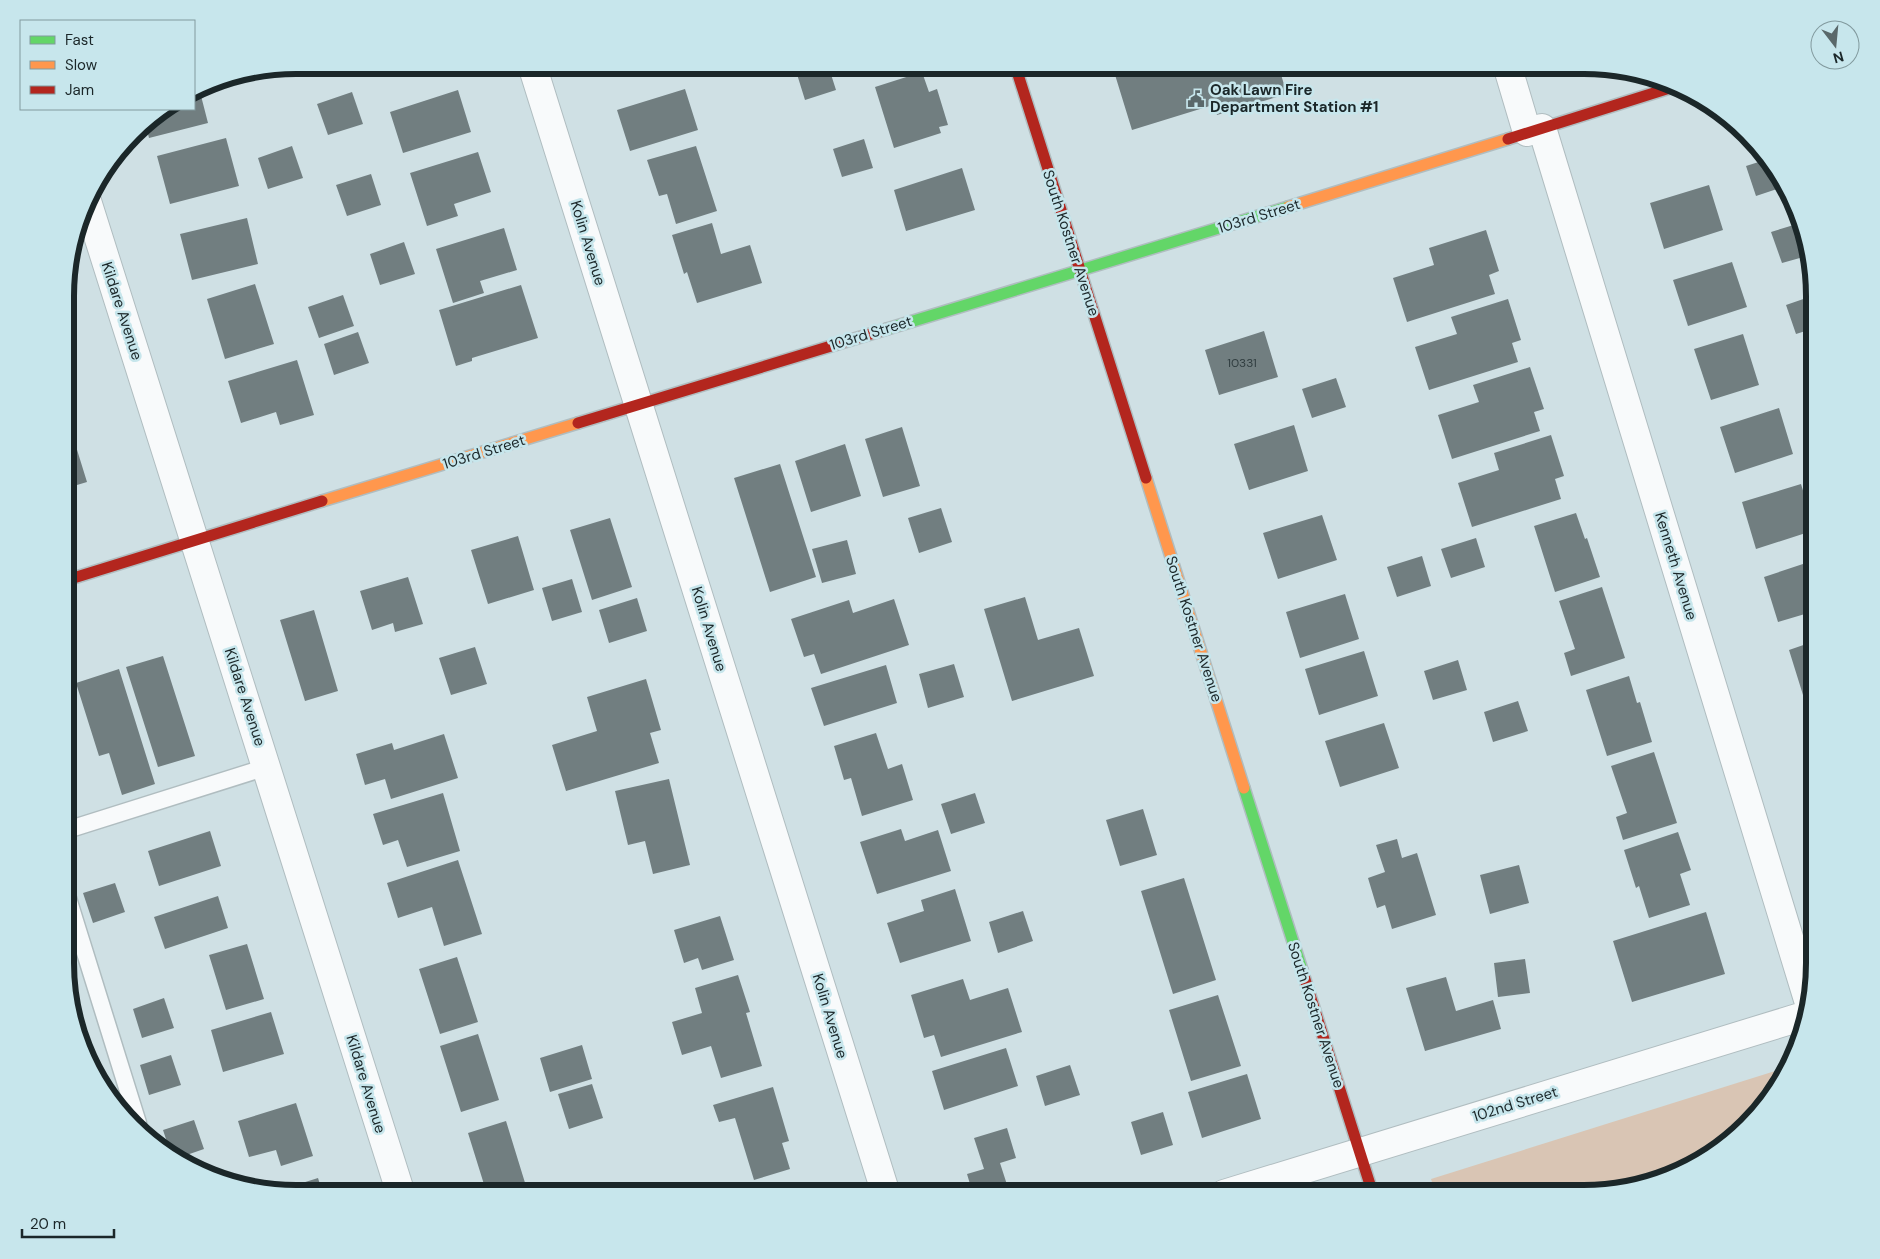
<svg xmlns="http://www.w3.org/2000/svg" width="1880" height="1259" font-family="'DM Sans',sans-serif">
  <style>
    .green { fill: #d9c5b4 }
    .building { fill: #717e80 }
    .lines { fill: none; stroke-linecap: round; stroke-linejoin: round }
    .lane-casing { stroke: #b0bdc0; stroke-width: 19 }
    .street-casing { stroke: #b0bdc0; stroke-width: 30 }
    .fast-casing { stroke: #b0bdc0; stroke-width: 14 }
    .slow-casing { stroke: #b0bdc0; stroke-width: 14 }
    .jam-casing { stroke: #b0bdc0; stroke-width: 14 }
    .lane { stroke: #f8fafb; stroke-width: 16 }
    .street { stroke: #f8fafb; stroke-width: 28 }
    .fast { stroke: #63d668; stroke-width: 11 }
    .slow { stroke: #ff974d; stroke-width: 11 }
    .jam { stroke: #b3261e; stroke-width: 11 }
    .labels { text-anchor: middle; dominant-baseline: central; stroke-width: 5; stroke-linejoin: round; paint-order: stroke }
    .number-label { font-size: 12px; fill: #303d3f }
    .poi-label { font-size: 15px; font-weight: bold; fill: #1b2729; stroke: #c7e6ec; text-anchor: start }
    .street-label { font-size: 15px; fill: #1b2729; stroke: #c7e6ec }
    .rim { fill: none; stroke: #1b2729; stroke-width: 6 }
  </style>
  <rect width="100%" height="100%" fill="#cfe0e4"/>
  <path class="green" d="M 1788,1067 L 1776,1092 L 1699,1163 L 1599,1194 L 1436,1194 L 1431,1179 Z"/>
  <path class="building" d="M 378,65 L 407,65 L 380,74 Z
    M 815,65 L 828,65 L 836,90 L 805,100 L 796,71 Z
    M 1112,65 L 1278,65 L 1287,94 L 1217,115 L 1213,105 L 1132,130 Z
    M 922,72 L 929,92 L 937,89 L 948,125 L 939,127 L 941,133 L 894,148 L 875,87 Z
    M 199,88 L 208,123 L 149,138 L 145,122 L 166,109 L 194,109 L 194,91 Z
    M 685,89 L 698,130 L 630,151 L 617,110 Z
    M 458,90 L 471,132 L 403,153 L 390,112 Z
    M 352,92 L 363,124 L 328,135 L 317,104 Z
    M 226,138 L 239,186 L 170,204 L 157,156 Z
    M 864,139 L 873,168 L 842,177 L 833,149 Z
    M 292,146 L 303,178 L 268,189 L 258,158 Z
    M 696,146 L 717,211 L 676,224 L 667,194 L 659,196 L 647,160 Z
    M 478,152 L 491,192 L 454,204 L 458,216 L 427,226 L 410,173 Z
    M 1765,160 L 1784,181 L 1786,186 L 1756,196 L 1746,166 Z
    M 962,168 L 975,210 L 906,231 L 894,190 Z
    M 371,174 L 381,205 L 347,216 L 336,185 Z
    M 1709,185 L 1723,230 L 1664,249 L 1650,203 Z
    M 247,218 L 258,264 L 192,280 L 180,234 Z
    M 712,223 L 721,254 L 750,245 L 762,283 L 697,303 L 687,272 L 684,274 L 672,235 Z
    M 1797,224 L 1807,256 L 1782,263 L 1771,232 Z
    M 504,228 L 517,270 L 480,281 L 484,293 L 453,303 L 436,249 Z
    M 1486,230 L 1499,271 L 1489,275 L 1495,294 L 1407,322 L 1393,278 L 1434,265 L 1429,248 Z
    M 404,242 L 415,274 L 380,285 L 370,254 Z
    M 1732,262 L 1747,307 L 1688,326 L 1673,280 Z
    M 255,284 L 274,344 L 225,359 L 207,299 Z
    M 521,285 L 538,338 L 472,358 L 472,361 L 456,366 L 439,310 Z
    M 343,295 L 354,326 L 319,338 L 308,307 Z
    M 1815,295 L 1815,328 L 1796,334 L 1786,305 Z
    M 1508,299 L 1521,340 L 1512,343 L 1518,362 L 1429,390 L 1415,347 L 1457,334 L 1451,317 Z
    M 1264,331 L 1278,377 L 1219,395 L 1205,350 Z
    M 358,332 L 369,363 L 334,375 L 324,344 Z
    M 1743,334 L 1759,385 L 1711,400 L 1694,349 Z
    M 297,360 L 314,415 L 280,425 L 276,412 L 241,423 L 228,381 Z
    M 1530,367 L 1544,409 L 1534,412 L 1540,431 L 1452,459 L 1438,415 L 1479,402 L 1473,385 Z
    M 1336,378 L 1346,407 L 1312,418 L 1302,389 Z
    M 1779,408 L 1793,454 L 1735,473 L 1720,427 Z
    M 1294,425 L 1308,471 L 1249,490 L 1234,444 Z
    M 902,427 L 920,486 L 883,497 L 865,439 Z
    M 1551,435 L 1564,476 L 1555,479 L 1561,499 L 1472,527 L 1458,483 L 1499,470 L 1494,453 Z
    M 74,440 L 87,482 L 67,488 L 67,443 Z
    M 845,444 L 861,496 L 811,512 L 795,461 Z
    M 780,464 L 816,577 L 770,592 L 734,478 Z
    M 1801,484 L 1815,530 L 1756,549 L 1742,502 Z
    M 941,508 L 952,542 L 919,553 L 908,518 Z
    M 1576,513 L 1585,539 L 1587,538 L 1600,577 L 1555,592 L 1534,526 Z
    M 1322,515 L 1337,560 L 1278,579 L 1263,533 Z
    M 610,518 L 632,587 L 592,600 L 570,530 Z
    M 518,536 L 534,590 L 488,604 L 471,550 Z
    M 1476,538 L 1485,567 L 1451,578 L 1441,549 Z
    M 847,540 L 856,574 L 822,583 L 812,549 Z
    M 1422,556 L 1431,586 L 1397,597 L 1387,567 Z
    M 1815,560 L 1815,611 L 1778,622 L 1764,577 Z
    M 408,577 L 423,624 L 395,632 L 393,623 L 372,630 L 360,591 Z
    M 572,579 L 582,612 L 552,621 L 542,588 Z
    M 1602,587 L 1625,658 L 1571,676 L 1564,653 L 1575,649 L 1559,601 Z
    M 1345,594 L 1359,639 L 1300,658 L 1286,612 Z
    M 1025,597 L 1038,640 L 1079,628 L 1094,676 L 1012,701 L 984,609 Z
    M 637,598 L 647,631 L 609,643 L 599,610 Z
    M 894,599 L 909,645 L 821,674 L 814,654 L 804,657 L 791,619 L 849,600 L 853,613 Z
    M 314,610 L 338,691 L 305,701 L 280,620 Z
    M 1815,641 L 1815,692 L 1803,695 L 1789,650 Z
    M 475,647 L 487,684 L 451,695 L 439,658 Z
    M 1364,651 L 1378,696 L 1319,715 L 1305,669 Z
    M 163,656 L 195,756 L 158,767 L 126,667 Z
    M 1458,660 L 1467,690 L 1433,700 L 1424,671 Z
    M 954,664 L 964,697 L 928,708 L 919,674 Z
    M 886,665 L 897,703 L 824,726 L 811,688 Z
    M 119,669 L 155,784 L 122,795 L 109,753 L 99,756 L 76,683 Z
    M 1629,676 L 1637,703 L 1640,702 L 1652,742 L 1607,756 L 1586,690 Z
    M 646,679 L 661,730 L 650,733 L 659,763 L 566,791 L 552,745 L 597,731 L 587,697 Z
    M 1518,701 L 1528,731 L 1493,742 L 1484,712 Z
    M 1384,723 L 1399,768 L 1340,787 L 1325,741 Z
    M 1815,723 L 1815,749 L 1814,749 L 1807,726 Z
    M 876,733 L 888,769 L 902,764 L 913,800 L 862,816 L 851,778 L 844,780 L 834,746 Z
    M 444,734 L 458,778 L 391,799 L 385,779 L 365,785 L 356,754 L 392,743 L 394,750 Z
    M 1654,752 L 1677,823 L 1623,840 L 1616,817 L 1627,813 L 1611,766 Z
    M 669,779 L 690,865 L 653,874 L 645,841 L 628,845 L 615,791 Z
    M 443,793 L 460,851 L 407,867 L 398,840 L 383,845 L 373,814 Z
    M 975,793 L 985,823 L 951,834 L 941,804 Z
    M 1143,809 L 1157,855 L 1120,866 L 1106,820 Z
    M 901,829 L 905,841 L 938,830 L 951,871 L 877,894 L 860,842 Z
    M 210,831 L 221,866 L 159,886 L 148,851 Z
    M 1678,832 L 1691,870 L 1680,874 L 1690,905 L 1649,918 L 1639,886 L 1636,888 L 1624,850 Z
    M 1397,839 L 1402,858 L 1417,853 L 1436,915 L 1392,929 L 1385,905 L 1377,908 L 1368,878 L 1385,872 L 1376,845 Z
    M 458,860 L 482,934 L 444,946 L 432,907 L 398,918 L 387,883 Z
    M 1519,865 L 1529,903 L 1490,914 L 1480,875 Z
    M 1184,878 L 1216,980 L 1173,994 L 1141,891 Z
    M 115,883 L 125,912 L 93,923 L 83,893 Z
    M 955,889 L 971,941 L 900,963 L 887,923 L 924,911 L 921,900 Z
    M 218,896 L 228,928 L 165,949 L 154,917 Z
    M 1023,911 L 1033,941 L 998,953 L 989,922 Z
    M 1706,912 L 1725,974 L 1632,1002 L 1613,941 Z
    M 720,916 L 734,960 L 702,970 L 698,958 L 684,963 L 674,930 Z
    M 247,944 L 264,999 L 226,1010 L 209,955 Z
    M 457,957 L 478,1022 L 440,1034 L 419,969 Z
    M 1525,959 L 1530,993 L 1498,997 L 1494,963 Z
    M 738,975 L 750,1012 L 746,1013 L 762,1066 L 721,1078 L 711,1046 L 682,1055 L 672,1022 L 702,1013 L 695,988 Z
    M 1446,977 L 1456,1011 L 1493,1000 L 1501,1029 L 1425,1051 L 1406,988 Z
    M 963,979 L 970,1000 L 1008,988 L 1022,1032 L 941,1057 L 934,1035 L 924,1038 L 911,995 Z
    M 67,983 L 70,983 L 79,1012 L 74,1014 L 67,993 Z
    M 1218,995 L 1241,1066 L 1191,1081 L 1169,1010 Z
    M 164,998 L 174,1028 L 142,1038 L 133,1009 Z
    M 271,1012 L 284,1054 L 223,1072 L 211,1030 Z
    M 478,1034 L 499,1100 L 461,1112 L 440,1046 Z
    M 582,1045 L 592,1079 L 550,1092 L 540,1058 Z
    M 1006,1048 L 1018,1086 L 944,1110 L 932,1071 Z
    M 171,1055 L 181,1085 L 149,1095 L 140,1065 Z
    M 1070,1065 L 1080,1095 L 1045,1106 L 1036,1076 Z
    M 1247,1074 L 1261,1119 L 1202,1138 L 1188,1092 Z
    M 592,1084 L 603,1118 L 569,1129 L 558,1094 Z
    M 773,1087 L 789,1141 L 782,1143 L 790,1169 L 754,1180 L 735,1118 L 719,1122 L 713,1105 Z
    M 296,1103 L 313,1156 L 281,1166 L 276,1150 L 249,1157 L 238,1121 Z
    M 1163,1112 L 1173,1145 L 1141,1155 L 1131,1122 Z
    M 194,1120 L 204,1149 L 175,1159 L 172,1157 L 163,1130 Z
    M 506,1121 L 526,1186 L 502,1194 L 487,1194 L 468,1133 Z
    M 1007,1128 L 1016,1158 L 1000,1163 L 1010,1194 L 973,1194 L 967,1174 L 984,1169 L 974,1138 Z
    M 318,1178 L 323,1194 L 296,1194 L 280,1191 L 280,1190 Z
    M 796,1186 L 798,1194 L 770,1194 L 770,1193 Z"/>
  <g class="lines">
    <g class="lane-casing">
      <path id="lane" d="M 67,830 L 267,767
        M 67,895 L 138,1123"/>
    </g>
    <g class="street-casing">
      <path id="street" d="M 532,65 L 886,1194
        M 1507,65 L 1527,132
        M 1542,128 L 1809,1003
        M 87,201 L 401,1194
        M 1224,1194 L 1807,1015"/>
    </g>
    <g class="fast-casing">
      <path id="fast" d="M 887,329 L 1288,207
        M 1244,788 L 1302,970"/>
    </g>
    <g class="slow-casing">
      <path id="slow" d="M 1288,207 L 1508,139
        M 1146,478 L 1244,788
        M 322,501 L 578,423"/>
    </g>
    <g class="jam-casing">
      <path id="jam" d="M 1015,65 L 1146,478
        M 1508,139 L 1676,86
        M 578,423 L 887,329
        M 67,580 L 322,501
        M 1302,970 L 1373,1194"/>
    </g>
    <use href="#lane" class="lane"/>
    <use href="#street" class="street"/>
    <use href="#fast" class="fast"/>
    <use href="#slow" class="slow"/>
    <use href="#jam" class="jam"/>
  </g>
  <defs>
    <g id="civic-bare" transform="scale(1.35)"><path d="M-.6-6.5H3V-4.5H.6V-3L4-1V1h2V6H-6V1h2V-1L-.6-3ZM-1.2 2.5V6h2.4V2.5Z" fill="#5a686a" stroke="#c7e6ec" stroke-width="2.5" paint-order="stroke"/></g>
  </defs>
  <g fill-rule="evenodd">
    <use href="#civic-bare" x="1196" y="99"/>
  </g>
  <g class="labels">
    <g class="number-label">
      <text x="1242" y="363">10331</text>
    </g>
    <g class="poi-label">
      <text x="1210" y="90">Oak Lawn Fire<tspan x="1210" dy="17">Department Station #1</tspan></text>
    </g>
    <g class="street-label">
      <text transform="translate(1259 216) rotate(-17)">103rd Street</text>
      <text transform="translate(588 243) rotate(73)">Kolin Avenue</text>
      <text transform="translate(1071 243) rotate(72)">South Kostner Avenue</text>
      <text transform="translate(122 311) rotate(72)">Kildare Avenue</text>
      <text transform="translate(871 333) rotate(-17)">103rd Street</text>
      <text transform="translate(484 452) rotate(-17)">103rd Street</text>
      <text transform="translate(1676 566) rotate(73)">Kenneth Avenue</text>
      <text transform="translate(709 629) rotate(73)">Kolin Avenue</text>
      <text transform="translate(1194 629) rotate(72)">South Kostner Avenue</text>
      <text transform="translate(245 697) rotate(72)">Kildare Avenue</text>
      <text transform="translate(1316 1015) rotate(72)">South Kostner Avenue</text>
      <text transform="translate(830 1016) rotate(73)">Kolin Avenue</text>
      <text transform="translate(366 1084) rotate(73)">Kildare Avenue</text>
      <text transform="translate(1515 1104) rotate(-17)">102nd Street</text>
    </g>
  </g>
  <path d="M0 0H1880V1259H0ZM296 74H1584A222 222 0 0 1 1806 296V963A222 222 0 0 1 1584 1185H296A222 222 0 0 1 74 963V296A222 222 0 0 1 296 74Z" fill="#c7e6ec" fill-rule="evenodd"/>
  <path class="rim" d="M296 74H1584A222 222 0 0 1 1806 296V963A222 222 0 0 1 1584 1185H296A222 222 0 0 1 74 963V296A222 222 0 0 1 296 74Z"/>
  <rect x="20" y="20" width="175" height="90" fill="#c7e6ec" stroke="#829a9e"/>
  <rect x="30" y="36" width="25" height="8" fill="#63d668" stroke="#829a9e"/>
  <text x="65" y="45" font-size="15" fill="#1b2729">Fast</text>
  <rect x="30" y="61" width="25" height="8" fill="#ff974d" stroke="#829a9e"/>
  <text x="65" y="70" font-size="15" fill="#1b2729">Slow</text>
  <rect x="30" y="86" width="25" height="8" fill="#b3261e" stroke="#829a9e"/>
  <text x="65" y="95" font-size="15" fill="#1b2729">Jam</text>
  <g transform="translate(1835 45) rotate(164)"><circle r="24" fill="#c7e6ec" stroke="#829a9e"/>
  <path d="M0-4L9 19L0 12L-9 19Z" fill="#5a686a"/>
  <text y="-8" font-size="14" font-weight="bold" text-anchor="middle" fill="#1b2729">N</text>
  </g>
  <path d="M22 1229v8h92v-8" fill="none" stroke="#1b2729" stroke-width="2.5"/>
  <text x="30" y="1229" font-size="15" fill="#1b2729" stroke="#c7e6ec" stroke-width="4" paint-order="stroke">20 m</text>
</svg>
